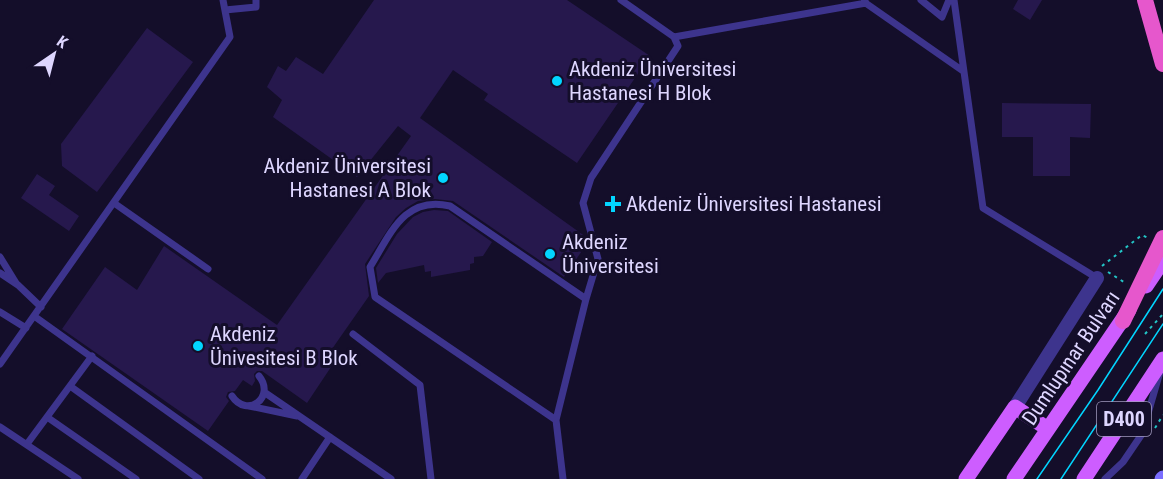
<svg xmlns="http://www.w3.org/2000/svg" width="1163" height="479" font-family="'Roboto Condensed',sans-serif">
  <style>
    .building { fill: #26184d }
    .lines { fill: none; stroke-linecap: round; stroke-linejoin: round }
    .path { stroke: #23c5c6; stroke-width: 2; stroke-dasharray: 3 4.5; stroke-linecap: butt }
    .service { stroke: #3d348d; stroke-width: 7 }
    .minor { stroke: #3d348d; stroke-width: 14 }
    .secondary { stroke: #7a6dff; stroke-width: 15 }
    .primary { stroke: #cd5dff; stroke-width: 15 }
    .trunk { stroke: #e657cc; stroke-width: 16 }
    .tram { stroke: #02d5ff; stroke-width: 1.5 }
    .poi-dot { fill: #02d5ff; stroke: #140e2a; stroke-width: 2 }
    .labels { text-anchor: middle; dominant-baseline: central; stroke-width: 6; stroke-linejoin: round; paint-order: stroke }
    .shield { fill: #140e2a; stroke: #a19abf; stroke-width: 1.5 }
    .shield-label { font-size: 20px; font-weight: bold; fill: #ded6ff }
    .poi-label { font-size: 21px; fill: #ded6ff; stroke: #140e2a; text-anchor: start }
    .street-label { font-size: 21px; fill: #ded6ff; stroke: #140e2a }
  </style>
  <rect width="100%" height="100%" fill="#140e2a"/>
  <path class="building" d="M 374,0 L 567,0 L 650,56 L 577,163 L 484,100 L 488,94 L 453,70 L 420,118 L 586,237 L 588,242 L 564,277 L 453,201 L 435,199 L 418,201 L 406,208 L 396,217 L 365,264 L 369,296 L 325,359 L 333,364 L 307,403 L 262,371 L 257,371 L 254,374 L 255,381 L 252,386 L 243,380 L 235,391 L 228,392 L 226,397 L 229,401 L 208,431 L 62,329 L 105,267 L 137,290 L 164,246 L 277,325 L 411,136 L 398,126 L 357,177 L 273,117 L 282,100 L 267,87 L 278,66 L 286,71 L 296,57 L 323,74 Z
    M 1018,0 L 1042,0 L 1030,20 L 1013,9 Z
    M 147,28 L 193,62 L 97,192 L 62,166 L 61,144 Z
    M 1002,103 L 1091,104 L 1090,138 L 1070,137 L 1070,176 L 1033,176 L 1033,137 L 1002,137 Z
    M 37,174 L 55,186 L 49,195 L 79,216 L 69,231 L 21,198 Z
    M 434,210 L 448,211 L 492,242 L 483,256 L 474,257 L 474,263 L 470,264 L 470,270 L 431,277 L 431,271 L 425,272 L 424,265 L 386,273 L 378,283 L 376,268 L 397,234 L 413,217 L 423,212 Z"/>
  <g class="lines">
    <path class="path" d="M 1102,266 L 1142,235 L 1148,238
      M 1108,272 L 1127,284
      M 1145,334 L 1163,314
      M 1155,428 L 1163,415"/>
    <path class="service" d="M 621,0 L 674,37 L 866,3
      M 921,0 L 942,17 L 949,0
      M 954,0 L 983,208 L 1097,278
      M 864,2 L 963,71
      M 225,10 L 256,7 L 256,0
      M 114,203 L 208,269
      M 0,257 L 16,283
      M 0,273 L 18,285 L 41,307
      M 586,299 L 450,206 C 404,195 390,235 370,267 L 375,297 L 556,420 L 586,299 L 598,259 L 583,203 L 591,178 L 678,46 L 674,37
      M 0,312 L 26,328
      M 34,316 L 262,479
      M 353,334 L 420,385 L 431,479
      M 0,364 L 230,37 L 223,0
      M 70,386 L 199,479
      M 264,392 L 391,479
      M 232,396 C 247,419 276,397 259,376
      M 249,406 L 297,416
      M 47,417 L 136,479
      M 556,420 L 563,479
      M 0,427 L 78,479
      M 27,444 L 92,356
      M 302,479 L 330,437
      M 1105,479 L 1123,462 L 1142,434 L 1160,372"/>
    <path class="minor" d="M 1015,407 L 1097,278"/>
    <path class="secondary" d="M 1162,479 L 1163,478"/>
    <path class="primary" d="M 1146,286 L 1163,261
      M 966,479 L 1015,407 L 1048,429
      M 1014,479 L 1129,310
      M 1084,479 L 1163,359"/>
    <path class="trunk" d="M 1145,0 L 1163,64
      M 1123,321 L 1163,238"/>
    <path class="tram" d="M 1037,479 L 1098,390 L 1163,289
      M 1061,479 L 1163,324"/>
  </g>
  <g class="poi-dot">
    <circle cx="557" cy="81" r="6"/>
    <circle cx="443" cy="178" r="6"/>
    <path d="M610 195h6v6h6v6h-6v6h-6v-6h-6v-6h6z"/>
    <circle cx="550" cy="254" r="6"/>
    <circle cx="198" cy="346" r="6"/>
  </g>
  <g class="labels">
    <rect class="shield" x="1097" y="402" width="54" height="34" rx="4.5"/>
    <g class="shield-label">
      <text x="1124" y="419">D400</text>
    </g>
    <g class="poi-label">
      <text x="569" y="69">Akdeniz Üniversitesi<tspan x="569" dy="24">Hastanesi H Blok</tspan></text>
      <text x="431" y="166" text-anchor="end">Akdeniz Üniversitesi<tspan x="431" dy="24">Hastanesi A Blok</tspan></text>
      <text x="626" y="204">Akdeniz Üniversitesi Hastanesi</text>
      <text x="562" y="242">Akdeniz<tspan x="562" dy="24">Üniversitesi</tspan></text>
      <text x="210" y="334">Akdeniz<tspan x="210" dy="24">Ünivesitesi B Blok</tspan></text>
    </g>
    <g class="street-label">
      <text transform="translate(1071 358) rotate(-56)">Dumlupınar Bulvarı</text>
    </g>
  </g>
  <g transform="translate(54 54) rotate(35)" stroke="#140e2a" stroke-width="4.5" paint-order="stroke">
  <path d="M0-4.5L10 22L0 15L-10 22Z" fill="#ded6ff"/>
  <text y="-9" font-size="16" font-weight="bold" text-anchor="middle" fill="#ded6ff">K</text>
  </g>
</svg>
